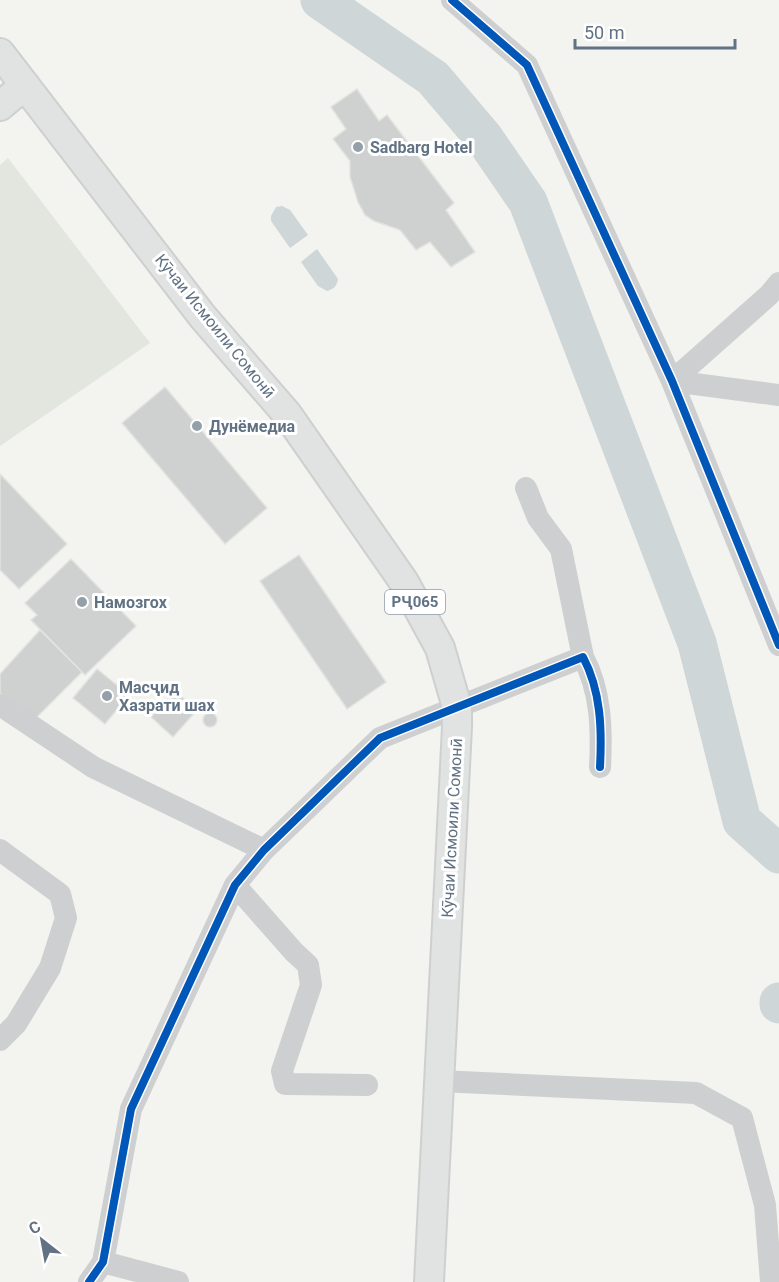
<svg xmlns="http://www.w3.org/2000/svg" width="779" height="1282" font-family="Roboto,sans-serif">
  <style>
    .green { fill: #e2e6de }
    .water { fill: #ced6d8 }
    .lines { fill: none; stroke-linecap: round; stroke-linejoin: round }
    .river { stroke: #ced6d8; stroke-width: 39 }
    .building { fill: #cfd0d0; stroke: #e2e2e0; stroke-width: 1.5 }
    .major-casing { stroke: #ced0d0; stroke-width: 32 }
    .minor { stroke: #cecfd0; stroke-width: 22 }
    .major { stroke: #e1e2e2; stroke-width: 28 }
    .cycleway-casing { stroke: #fff; stroke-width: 11 }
    .cycleway { stroke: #0057b8; stroke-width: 8 }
    .poi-dot { fill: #939fa9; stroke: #fff; stroke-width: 2 }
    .labels { text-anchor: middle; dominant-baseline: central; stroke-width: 6; stroke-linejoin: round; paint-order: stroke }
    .shield { fill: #fff; stroke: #909ca8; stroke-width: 1.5 }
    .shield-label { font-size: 15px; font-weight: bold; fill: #607283 }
    .poi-label { font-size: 16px; font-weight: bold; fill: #607283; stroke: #fff; text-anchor: start }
    .street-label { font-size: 16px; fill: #607283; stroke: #fff }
  </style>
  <rect width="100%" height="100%" fill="#f3f3f0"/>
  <path class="green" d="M 8,158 L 150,343 L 0,446 L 0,165 Z"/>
  <path class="water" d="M 282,206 L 290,210 L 308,235 L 290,248 L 271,221 L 271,216 L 276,207 Z
    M 317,249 L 338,279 C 337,286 334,289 327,291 L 318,286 L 301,262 Z"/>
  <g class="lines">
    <path class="river" d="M 320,0 L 433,78 L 484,138 L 528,202 L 697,643 L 742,821 L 779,854
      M 779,1002 L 779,1004"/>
  </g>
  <path class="building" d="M 357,89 L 379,121 L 387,115 L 454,203 L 446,210 L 475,252 L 451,267 L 430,242 L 416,250 L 400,230 L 374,221 L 365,215 L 358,202 L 350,177 L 350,161 L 333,139 L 346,129 L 331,107 Z
    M 165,387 L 267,508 L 225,544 L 122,423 Z
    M 0,474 L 67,544 L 19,589 L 0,570 Z
    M 299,555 L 386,682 L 347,709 L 260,581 Z
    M 71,559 L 136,626 L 85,675 L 31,620 L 37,615 L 25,603 Z
    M 40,630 L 82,672 L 33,721 L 0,693 L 0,674 Z
    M 97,669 L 129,695 L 105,724 L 73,698 Z
    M 175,691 L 197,710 L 173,737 L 151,717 Z
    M203 720a7 7 0 1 1 14 0a7 7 0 1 1-14 0Z"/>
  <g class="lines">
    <g class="major-casing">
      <path id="major" d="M 0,53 L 203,317 L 287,414 L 404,582 L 440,648 L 457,707 L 457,727 L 429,1282
        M 0,106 L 25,85"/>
    </g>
    <path class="minor" d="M 452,0 L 527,65 L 672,381 L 779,645
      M 672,381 L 769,295 L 779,283
      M 672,381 L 779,395
      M 526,488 L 538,518 L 561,549 L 583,657
      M 0,705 L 93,767 L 264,850
      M 0,850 L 60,894 L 66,918 L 50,968 L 16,1024 L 0,1040
      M 235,885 L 294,952 L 308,965 L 311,985 L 282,1071 L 285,1084 L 367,1085
      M 439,1081 L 696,1093 L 742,1118 L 765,1205 L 771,1282
      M 103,1262 L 178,1282
      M 89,1282 L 103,1262 L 131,1109 L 235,885 L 264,850 L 380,738 L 583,657 C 601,691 602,729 600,767"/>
    <use href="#major" class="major"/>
    <g class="cycleway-casing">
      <path id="cycleway" d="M 452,0 L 527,65 L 672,381 L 779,645
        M 89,1282 L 103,1262 L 131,1109 L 235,885 L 264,850 L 380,738 L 583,657 C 601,691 602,729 600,767"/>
    </g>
    <use href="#cycleway" class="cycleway"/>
  </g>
  <g class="poi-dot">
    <circle cx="358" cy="147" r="6"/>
    <circle cx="197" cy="426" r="6"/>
    <circle cx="82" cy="602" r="6"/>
    <circle cx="107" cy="696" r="6"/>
  </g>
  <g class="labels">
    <rect class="shield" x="385" y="590" width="60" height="24" rx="4.5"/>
    <g class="shield-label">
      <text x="415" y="602">РҶ065</text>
    </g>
    <g class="poi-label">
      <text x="370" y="147">Sadbarg Hotel</text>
      <text x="209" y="426">Дунёмедиа</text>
      <text x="94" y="602">Намозгох</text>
      <text x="119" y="687">Масҷид<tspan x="119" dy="18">Хазрати шах</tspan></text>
    </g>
    <g class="street-label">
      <text transform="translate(215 326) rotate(51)">Кӯчаи Исмоили Сомонӣ</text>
      <text transform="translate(452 828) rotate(-87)">Кӯчаи Исмоили Сомонӣ</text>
    </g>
  </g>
  <g transform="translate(42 1240) rotate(329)" stroke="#ffffff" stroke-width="4.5" paint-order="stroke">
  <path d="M0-4.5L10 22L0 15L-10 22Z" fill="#607283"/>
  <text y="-9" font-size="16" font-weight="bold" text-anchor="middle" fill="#607283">С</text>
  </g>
  <path d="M575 39v9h160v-9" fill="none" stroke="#607283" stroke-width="3"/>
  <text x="584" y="39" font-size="18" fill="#607283" stroke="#ffffff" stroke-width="4.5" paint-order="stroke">50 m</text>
</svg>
